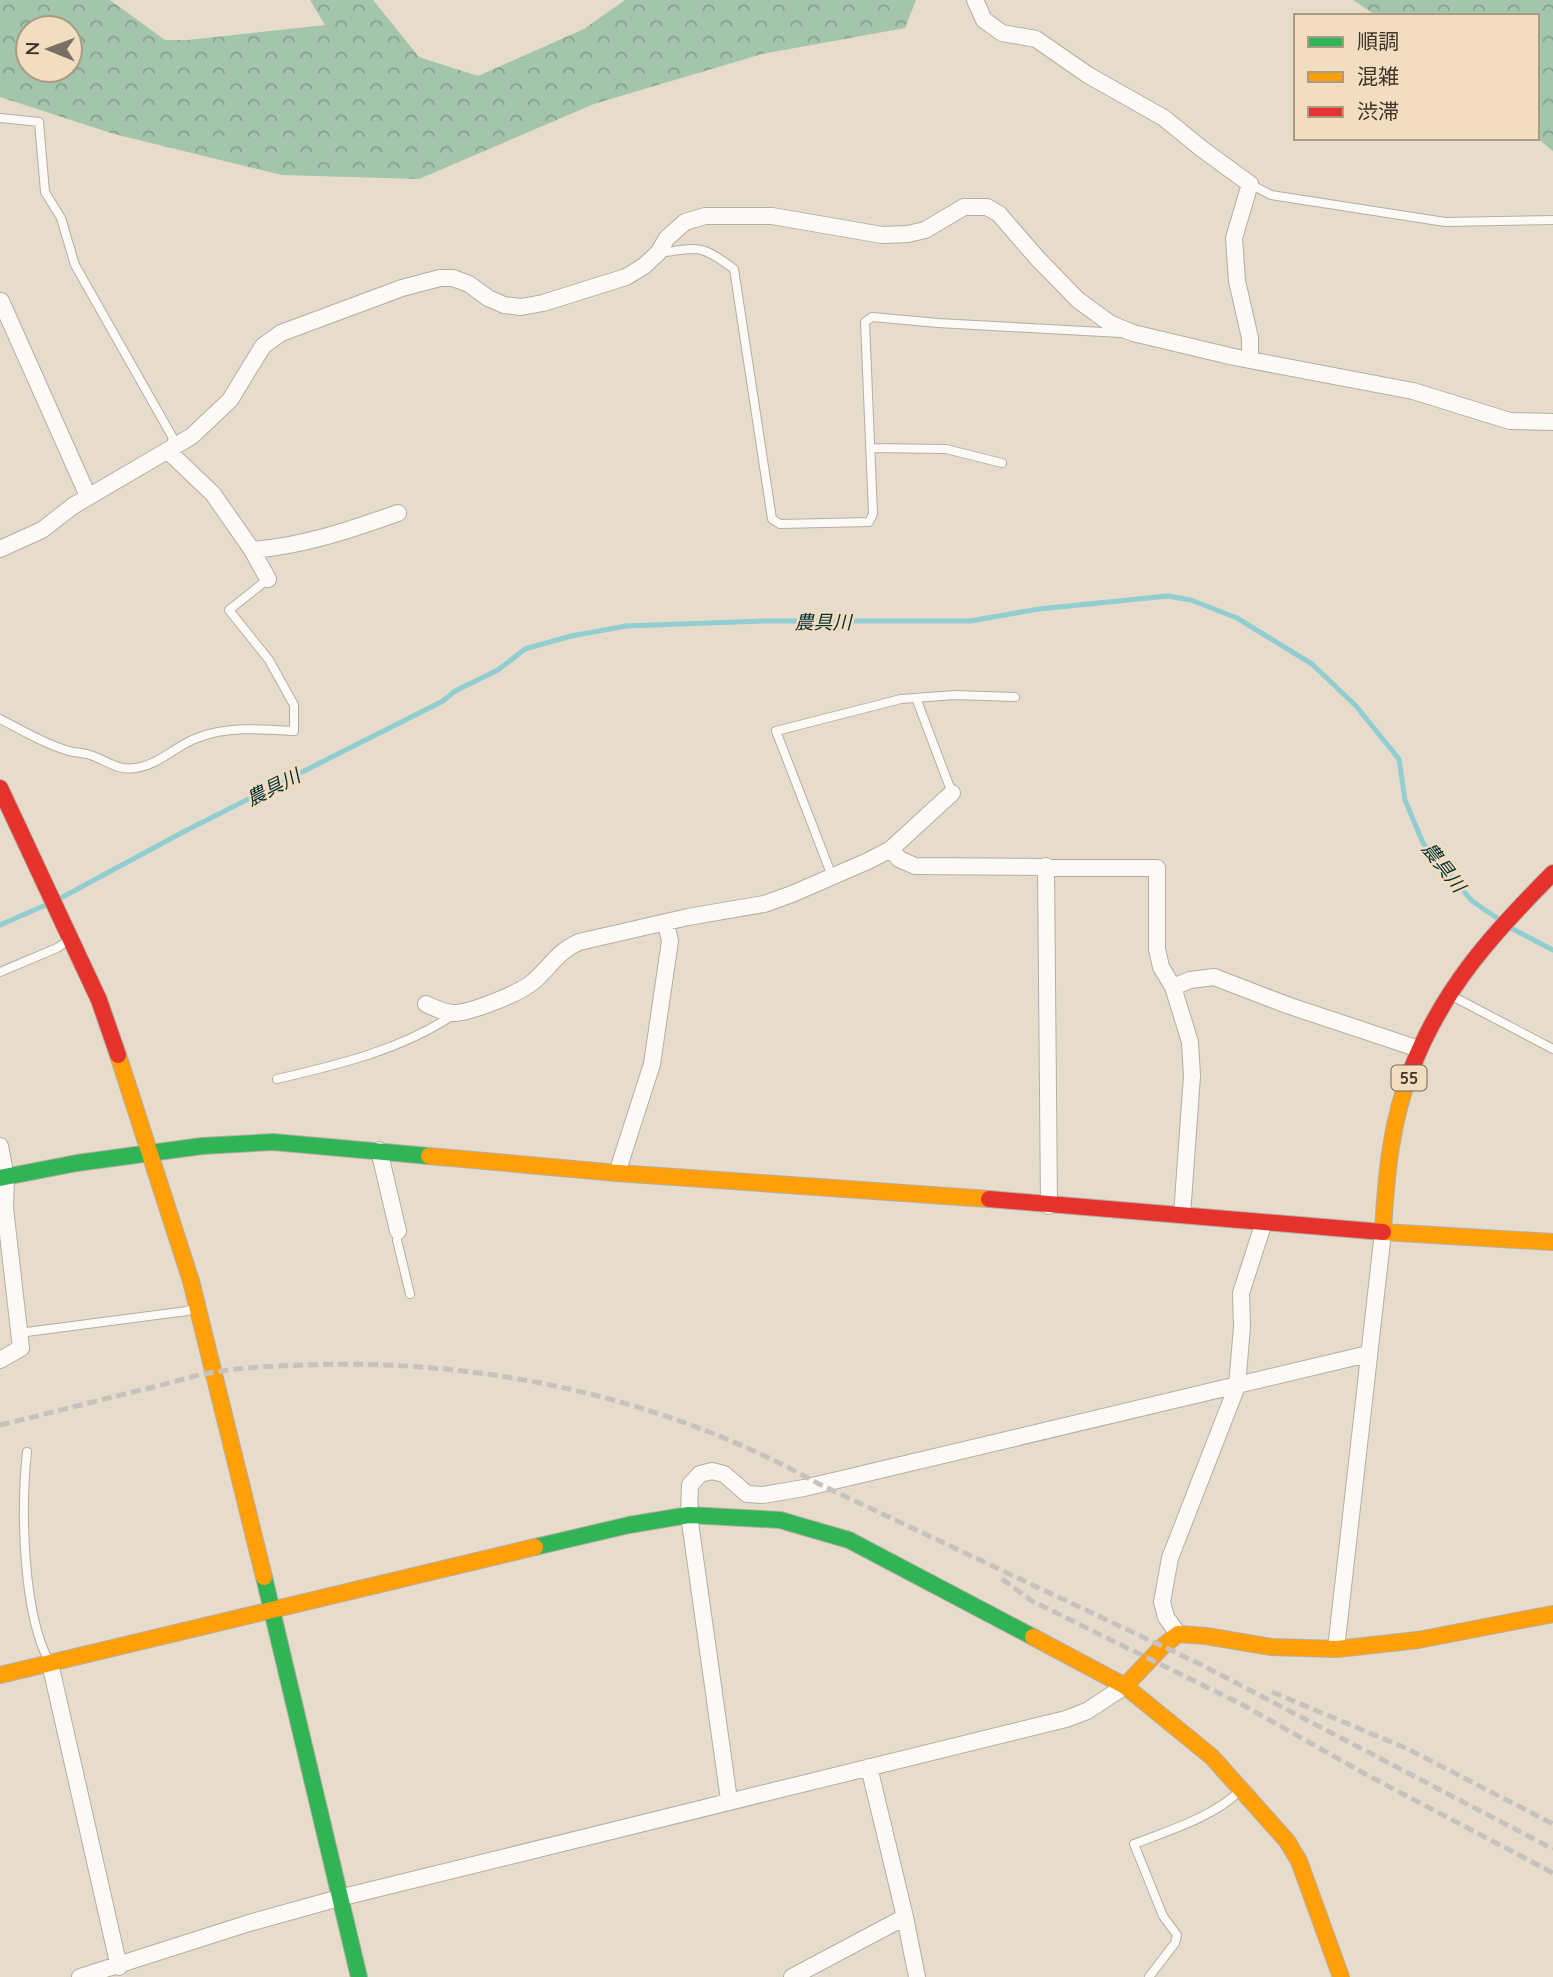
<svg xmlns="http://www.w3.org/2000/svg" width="1553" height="1977" font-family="Quicksand,'Noto Sans JP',sans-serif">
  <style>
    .forest { fill: url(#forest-crowns); fill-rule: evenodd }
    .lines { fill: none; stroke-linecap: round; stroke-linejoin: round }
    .stream { stroke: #92cdd2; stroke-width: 5 }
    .lane-casing { stroke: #b6ada1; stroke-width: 10 }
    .street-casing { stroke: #b6ada1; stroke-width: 18 }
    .fast-casing { stroke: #b6ada1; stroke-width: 18 }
    .slow-casing { stroke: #b6ada1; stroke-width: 18 }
    .jam-casing { stroke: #b6ada1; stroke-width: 18 }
    .lane { stroke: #fbfaf7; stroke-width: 8 }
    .street { stroke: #fbfaf7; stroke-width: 16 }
    .fast { stroke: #30b455; stroke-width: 16 }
    .slow { stroke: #ff9f0a; stroke-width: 16 }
    .jam { stroke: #e5322d; stroke-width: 16 }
    .rail { stroke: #c6c3bf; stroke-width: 5; stroke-dasharray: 10 5; stroke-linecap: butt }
    .labels { text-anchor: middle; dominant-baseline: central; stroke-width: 5; stroke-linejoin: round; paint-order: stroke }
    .shield { fill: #f3ddc0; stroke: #746757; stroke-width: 2 }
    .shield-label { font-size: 16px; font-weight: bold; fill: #3e352a }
    .water-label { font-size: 19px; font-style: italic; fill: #043137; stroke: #f3ddc0 }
  </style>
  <defs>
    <pattern id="forest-crowns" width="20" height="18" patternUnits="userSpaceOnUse" patternTransform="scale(1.75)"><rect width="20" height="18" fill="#a3c5ac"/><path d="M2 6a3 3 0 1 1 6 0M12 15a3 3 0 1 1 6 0" fill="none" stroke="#86a18c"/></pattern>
  </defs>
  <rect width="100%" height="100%" fill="#e7dccc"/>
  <path class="forest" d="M 0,0 L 110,0 L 165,40 L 188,40 L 325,25 L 310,0 L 373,0 L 419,57 L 478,76 L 584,29 L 625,0 L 916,0 L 905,28 L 762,54 L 594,104 L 419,179 L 282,175 L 114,134 L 0,97 ZM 28,28 L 70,28 L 70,70 L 28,70 Z
    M 1353,0 L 1553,0 L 1553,151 L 1537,138 L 1537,16 L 1377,16 Z"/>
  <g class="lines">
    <path class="stream" d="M 57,900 L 185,831 L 443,701 L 455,691 L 498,670 L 525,649 L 571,636 L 626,626 L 763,621 L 970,621 L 1039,609 L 1168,596 L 1191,600 L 1237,618 L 1312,664 L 1356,706 L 1399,759 L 1405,800 L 1423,843 L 1472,901 L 1497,918
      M 0,925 L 48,904
      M 1511,928 L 1553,950"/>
    <g class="lane-casing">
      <path id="lane" d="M 0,118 L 39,122 L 45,192 L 61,218 L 75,265 L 173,438 L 170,446
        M 1250,184 L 1271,195 L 1445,222 L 1553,220
        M 660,253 C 701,247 701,245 734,269 L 772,519 L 780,524 L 869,522 L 873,514 L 865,322 L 872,317 L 938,323 L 1121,333
        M 870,448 L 946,449 L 1002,463
        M 916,698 L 952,793
        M 0,719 C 22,730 44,744 69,751 C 75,753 83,752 90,755 C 106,760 117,771 135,768 C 159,765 175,746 197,738 C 227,726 263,729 294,731 L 294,705 L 269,660 L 229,610 L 268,579
        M 832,876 L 776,731 L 901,699 L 955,695 L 1015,697
        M 0,972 L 57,948 L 69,940
        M 1452,996 L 1553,1049
        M 277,1079 C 337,1065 401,1050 453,1015
        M 398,1231 L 397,1240 L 410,1294
        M 19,1333 L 187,1311 L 196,1307
        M 27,1452 C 21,1507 22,1614 50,1663
        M 1149,1977 L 1175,1943 L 1177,1935 L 1163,1916 L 1134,1844 C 1170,1830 1211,1818 1240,1791"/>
    </g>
    <g class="street-casing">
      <path id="street" d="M 975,0 L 984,20 L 1002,33 L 1036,39 L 1088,75 L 1164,118 L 1202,149 L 1250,184 L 1234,238 L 1237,281 L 1250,338 L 1250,360
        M 1,301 L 88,496
        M 168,451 L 213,494 L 252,550 L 268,579
        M 0,549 L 42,530 L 73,506 L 192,436 L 230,400 L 263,346 L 281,333 L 402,288 L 440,278 L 453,278 L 469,284 L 488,298 L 504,305 L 521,307 L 543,303 L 626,277 L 644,266 L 658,253 L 667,238 L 685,222 L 705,216 L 772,216 L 882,235 L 908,234 L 925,230 L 964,207 L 987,207 L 999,214 L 1038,259 L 1078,300 L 1111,324 L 1133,333 L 1234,357 L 1413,391 L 1510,421 L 1553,422
        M 252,550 C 303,546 350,530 398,513
        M 891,849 L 899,859 L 915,866 L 1157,868 L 1157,949 L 1161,967 L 1173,987 L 1190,1042 L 1192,1076 L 1182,1215
        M 1046,866 L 1049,1206
        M 1173,987 L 1190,980 L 1214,977 L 1287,1005 L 1419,1049
        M 426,1004 C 435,1008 442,1012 452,1013 C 468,1014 521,993 534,981 C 550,967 558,951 579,942 L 688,917 L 764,904 L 792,894 L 868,861 L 891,849 L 952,793
        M 0,1146 L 6,1177 L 5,1208 L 21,1348 L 0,1360
        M 379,1150 L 398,1231
        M 617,1173 L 652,1064 L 670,941 L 666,924
        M 1178,1634 L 1166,1617 L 1162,1602 L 1170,1558 L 1237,1386 L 1242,1327 L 1241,1293 L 1264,1222
        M 1336,1649 L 1383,1232
        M 50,1663 L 119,1967
        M 869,1767 L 905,1917 L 917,1977
        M 729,1800 L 689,1515 L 690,1485 L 700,1474 L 712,1471 L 724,1474 L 747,1494 L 763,1495 L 804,1488 L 1368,1354
        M 80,1977 L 249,1923 L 339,1898 L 1066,1719 L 1087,1711 L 1125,1686
        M 792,1977 L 905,1917"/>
    </g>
    <g class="fast-casing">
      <path id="fast" d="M 0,1178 L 77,1163 L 202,1146 L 273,1142 L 429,1156
        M 535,1547 L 629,1525 L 689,1515 L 780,1520 L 849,1540 L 1033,1637
        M 264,1577 L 359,1977"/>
    </g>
    <g class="slow-casing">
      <path id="slow" d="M 118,1055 L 191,1281 L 264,1577
        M 1412,1068 C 1391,1120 1386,1176 1383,1232 L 1553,1242
        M 429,1156 L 617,1173 L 989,1199
        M 1033,1637 L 1125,1686 L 1212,1757 L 1287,1841 L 1299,1861 L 1341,1977
        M 0,1675 L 535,1547
        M 1125,1686 L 1162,1647 L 1178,1634 L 1206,1636 L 1272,1647 L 1337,1649 L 1418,1640 L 1553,1614"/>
    </g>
    <g class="jam-casing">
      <path id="jam" d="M 0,788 L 99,1000 L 118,1055
        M 1412,1068 C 1443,988 1493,933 1553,873
        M 989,1199 L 1383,1232"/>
    </g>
    <use href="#lane" class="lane"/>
    <use href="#street" class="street"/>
    <use href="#fast" class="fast"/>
    <use href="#slow" class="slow"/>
    <use href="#jam" class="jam"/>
    <path class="rail" d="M 0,1425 C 51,1413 102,1399 154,1387 C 174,1382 195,1375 215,1372 C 245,1367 275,1366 305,1365 C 482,1358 664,1397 819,1484 L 1200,1664 L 1553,1849
      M 1002,1579 L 1032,1601 L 1243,1705 L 1367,1775 L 1553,1873
      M 1272,1692 L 1408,1749 L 1553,1824"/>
  </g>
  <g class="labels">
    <rect class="shield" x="1391.5" y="1065.5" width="35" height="25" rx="5"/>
    <g class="shield-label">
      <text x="1409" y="1078">55</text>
    </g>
    <g class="water-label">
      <text x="823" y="622">農具川</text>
      <text transform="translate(273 787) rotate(-27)">農具川</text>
      <text transform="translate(1444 867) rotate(52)">農具川</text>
    </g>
  </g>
  <rect x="1294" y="14" width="245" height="126" fill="#f3ddc0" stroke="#ab9a84" stroke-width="2"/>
  <rect x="1308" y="37" width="35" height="10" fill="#30b455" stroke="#ab9a84" stroke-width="2"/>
  <text x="1357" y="49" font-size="21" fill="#3e352a">順調</text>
  <rect x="1308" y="72" width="35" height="10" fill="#ff9f0a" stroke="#ab9a84" stroke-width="2"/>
  <text x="1357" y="84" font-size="21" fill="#3e352a">混雑</text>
  <rect x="1308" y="107" width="35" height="10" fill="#e5322d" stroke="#ab9a84" stroke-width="2"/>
  <text x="1357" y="119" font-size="21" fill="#3e352a">渋滞</text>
  <g transform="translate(49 49) rotate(271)"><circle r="33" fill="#f3ddc0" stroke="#ab9a84" stroke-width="2"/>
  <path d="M0-5L12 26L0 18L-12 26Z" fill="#796f63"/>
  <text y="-10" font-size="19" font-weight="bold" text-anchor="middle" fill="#3e352a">N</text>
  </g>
</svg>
